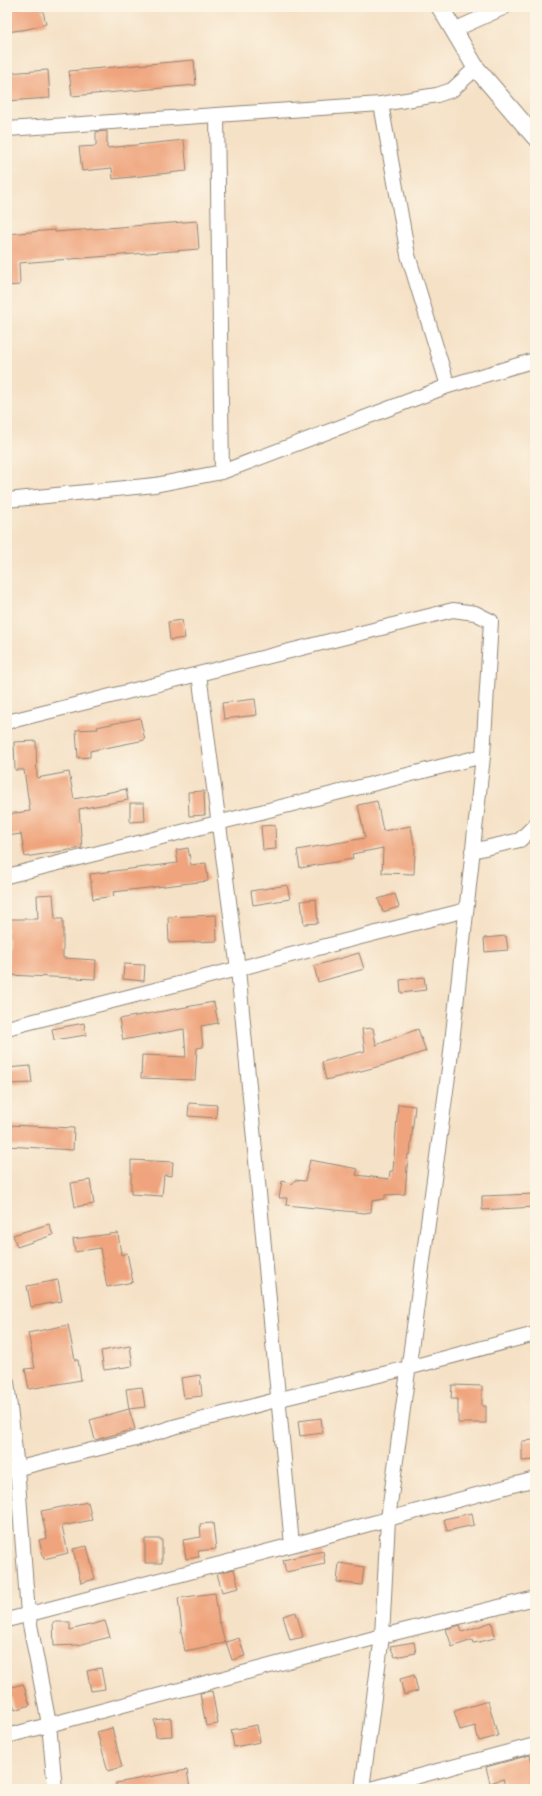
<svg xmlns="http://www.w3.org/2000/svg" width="542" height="1796" font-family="Vollkorn,serif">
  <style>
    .building { fill: #efa47d }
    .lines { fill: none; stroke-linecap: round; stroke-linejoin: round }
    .minor-casing { stroke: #908678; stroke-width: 16 }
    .major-casing { stroke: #908678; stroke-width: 19 }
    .minor { stroke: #fff; stroke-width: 14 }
    .major { stroke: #fff; stroke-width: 17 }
  </style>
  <rect width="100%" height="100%" fill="#fcf5e5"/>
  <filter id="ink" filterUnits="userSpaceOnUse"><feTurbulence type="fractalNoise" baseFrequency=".025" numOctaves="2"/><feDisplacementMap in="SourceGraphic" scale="8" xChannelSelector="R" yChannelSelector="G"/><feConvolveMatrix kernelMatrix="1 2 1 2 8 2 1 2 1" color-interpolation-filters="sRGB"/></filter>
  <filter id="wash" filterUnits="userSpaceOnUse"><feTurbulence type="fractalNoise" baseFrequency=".012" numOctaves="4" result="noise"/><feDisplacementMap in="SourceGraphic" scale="16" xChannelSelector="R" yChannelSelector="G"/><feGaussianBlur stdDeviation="0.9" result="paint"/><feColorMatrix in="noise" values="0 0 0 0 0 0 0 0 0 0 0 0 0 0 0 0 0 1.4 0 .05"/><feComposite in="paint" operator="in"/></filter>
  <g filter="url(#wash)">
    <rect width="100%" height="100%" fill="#f5e1c6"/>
    <g id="blocks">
      <path class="building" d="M 7,7 L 42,7 L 46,24 L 28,29 L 7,32 Z
        M 194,60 L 196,85 L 72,96 L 69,71 Z
        M 48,70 L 50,98 L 7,101 L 7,73 Z
        M 107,131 L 107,148 L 184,140 L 187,171 L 113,179 L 112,168 L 82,171 L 79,147 L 96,146 L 96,132 Z
        M 197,221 L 199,249 L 19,263 L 20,285 L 7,286 L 7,234 L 55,230 L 55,232 Z
        M 182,620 L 185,638 L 170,640 L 168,622 Z
        M 255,699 L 257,715 L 224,719 L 222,703 Z
        M 140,718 L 145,740 L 90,751 L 90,757 L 78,758 L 76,730 L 98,729 L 97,727 Z
        M 36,741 L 37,778 L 69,772 L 74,799 L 126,789 L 128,800 L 79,809 L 82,848 L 25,857 L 21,834 L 7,836 L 7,814 L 30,811 L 24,770 L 15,770 L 14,742 Z
        M 204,791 L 205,815 L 189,816 L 188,792 Z
        M 377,801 L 383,831 L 411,826 L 415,851 L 414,874 L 382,873 L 383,848 L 352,854 L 353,859 L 300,868 L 297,850 L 365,838 L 358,805 Z
        M 130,803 L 144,803 L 145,821 L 130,822 Z
        M 275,825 L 276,849 L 263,850 L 261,826 Z
        M 188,848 L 191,865 L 206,863 L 208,881 L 113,892 L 114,896 L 93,899 L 90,874 L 178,863 L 176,850 Z
        M 287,885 L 290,899 L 253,905 L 251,891 Z
        M 53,894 L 55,919 L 63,919 L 63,958 L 96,960 L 95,979 L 8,975 L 9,938 L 7,938 L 7,919 L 38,919 L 37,895 Z
        M 395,894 L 399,907 L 383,912 L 378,899 Z
        M 316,899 L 318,923 L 304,924 L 301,901 Z
        M 216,915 L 217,941 L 169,943 L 168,917 Z
        M 506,936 L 508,950 L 485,952 L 484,938 Z
        M 359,953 L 364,969 L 318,982 L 314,966 Z
        M 124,964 L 145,965 L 144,981 L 123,979 Z
        M 424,977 L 426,990 L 401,993 L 400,980 Z
        M 214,1002 L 218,1023 L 201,1026 L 203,1047 L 197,1048 L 195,1080 L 141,1078 L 142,1055 L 186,1057 L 184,1029 L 123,1040 L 119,1019 Z
        M 84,1023 L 86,1035 L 54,1040 L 52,1029 Z
        M 373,1028 L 376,1045 L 418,1029 L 426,1051 L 388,1064 L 326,1080 L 322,1062 L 365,1051 L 362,1029 Z
        M 30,1066 L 32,1083 L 7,1084 L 7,1068 Z
        M 189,1103 L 217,1105 L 216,1118 L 188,1116 Z
        M 398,1104 L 415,1106 L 410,1154 L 408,1154 L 405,1194 L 385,1195 L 385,1199 L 372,1201 L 371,1212 L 365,1213 L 286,1205 L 287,1198 L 279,1198 L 282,1181 L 292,1184 L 295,1180 L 305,1181 L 310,1160 L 358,1169 L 356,1175 L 389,1179 L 390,1171 L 393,1171 Z
        M 7,1125 L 74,1128 L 73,1150 L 7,1146 Z
        M 131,1160 L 173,1162 L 172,1176 L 164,1175 L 162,1196 L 131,1194 Z
        M 90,1180 L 94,1204 L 75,1207 L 71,1183 Z
        M 535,1194 L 535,1207 L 482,1210 L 482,1196 Z
        M 49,1224 L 53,1235 L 17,1247 L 13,1235 Z
        M 118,1233 L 121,1255 L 127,1253 L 133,1282 L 107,1287 L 100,1248 L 75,1252 L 73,1239 Z
        M 58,1280 L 62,1301 L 31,1307 L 27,1286 Z
        M 68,1325 L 75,1360 L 78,1360 L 81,1380 L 29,1389 L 25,1369 L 35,1368 L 28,1333 Z
        M 130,1346 L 133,1366 L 104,1370 L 101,1351 Z
        M 200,1375 L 202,1396 L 184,1398 L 181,1378 Z
        M 452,1385 L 482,1386 L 482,1406 L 486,1406 L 486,1423 L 458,1423 L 458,1399 L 451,1399 Z
        M 142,1387 L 145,1407 L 129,1409 L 126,1389 Z
        M 129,1409 L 135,1429 L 95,1440 L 90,1420 Z
        M 321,1418 L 323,1433 L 300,1436 L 298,1421 Z
        M 535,1440 L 535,1460 L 522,1461 L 522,1441 Z
        M 88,1502 L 92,1520 L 62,1526 L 68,1553 L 44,1559 L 39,1540 L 47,1538 L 41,1511 Z
        M 472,1513 L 474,1525 L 447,1531 L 444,1519 Z
        M 213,1523 L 216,1549 L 198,1551 L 199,1557 L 186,1559 L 183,1540 L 201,1537 L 200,1524 Z
        M 145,1539 L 162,1539 L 162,1563 L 145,1563 Z
        M 87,1546 L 95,1579 L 81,1583 L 73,1549 Z
        M 323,1551 L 325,1564 L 286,1572 L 283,1560 Z
        M 339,1563 L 364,1567 L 362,1585 L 337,1582 Z
        M 234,1569 L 239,1588 L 222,1592 L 217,1573 Z
        M 215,1593 L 219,1623 L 220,1622 L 225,1643 L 185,1651 L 181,1631 L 182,1630 L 178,1598 Z
        M 296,1612 L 303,1637 L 290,1640 L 283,1616 Z
        M 105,1621 L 110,1637 L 78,1645 L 54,1646 L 53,1622 L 70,1622 L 70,1630 Z
        M 492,1622 L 495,1638 L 479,1642 L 473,1643 L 472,1640 L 452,1647 L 446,1629 L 460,1625 L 462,1632 Z
        M 239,1638 L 245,1656 L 232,1660 L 226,1642 Z
        M 414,1642 L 416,1653 L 395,1657 L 390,1646 Z
        M 101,1668 L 105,1689 L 91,1691 L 87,1671 Z
        M 414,1675 L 418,1691 L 404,1695 L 400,1679 Z
        M 23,1684 L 30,1705 L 15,1710 L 8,1688 Z
        M 212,1691 L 218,1724 L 206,1726 L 200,1693 Z
        M 488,1701 L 498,1736 L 479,1741 L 475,1726 L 460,1730 L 454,1711 Z
        M 171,1718 L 172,1736 L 156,1737 L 154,1720 Z
        M 257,1725 L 260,1742 L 234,1747 L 231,1730 Z
        M 112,1728 L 122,1767 L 108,1771 L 97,1732 Z
        M 530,1755 L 535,1771 L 535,1785 L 522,1789 L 506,1789 L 503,1779 L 490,1783 L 486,1767 Z
        M 187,1770 L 190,1789 L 116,1789 L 116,1783 Z"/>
    </g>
  </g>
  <g filter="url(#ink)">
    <use href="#blocks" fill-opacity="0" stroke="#908678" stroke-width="1"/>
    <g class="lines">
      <g class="minor-casing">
        <path id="minor" d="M 454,30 L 505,7
          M 381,104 L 408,255 L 448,386
          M 217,115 L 222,472
          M 7,129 L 381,104 L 437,95 L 452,90 L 476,68
          M 7,500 L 155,485 L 222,472 L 448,386 L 535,360
          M 199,674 L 238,969 L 292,1545
          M 7,722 L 453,610 L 475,613 L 491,621 L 483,756 L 450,1061 L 388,1519 L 382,1636 L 362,1789
          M 472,851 L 520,840 L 535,825
          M 7,876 L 483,756
          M 7,1028 L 466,910
          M 7,1382 L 17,1468 L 28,1614 L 49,1724 L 55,1789
          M 7,1471 L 132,1440 L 177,1426 L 280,1399 L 408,1368 L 535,1334
          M 7,1620 L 292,1545 L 535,1479
          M 7,1736 L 382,1636 L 535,1598
          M 370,1789 L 535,1745"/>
      </g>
      <g class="major-casing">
        <path id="major" d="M 440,7 L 476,68 L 535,137"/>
      </g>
      <use href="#minor" class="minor"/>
      <use href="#major" class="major"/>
    </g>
  </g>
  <rect width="542" height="1796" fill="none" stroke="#fcf5e5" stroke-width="24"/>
</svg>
